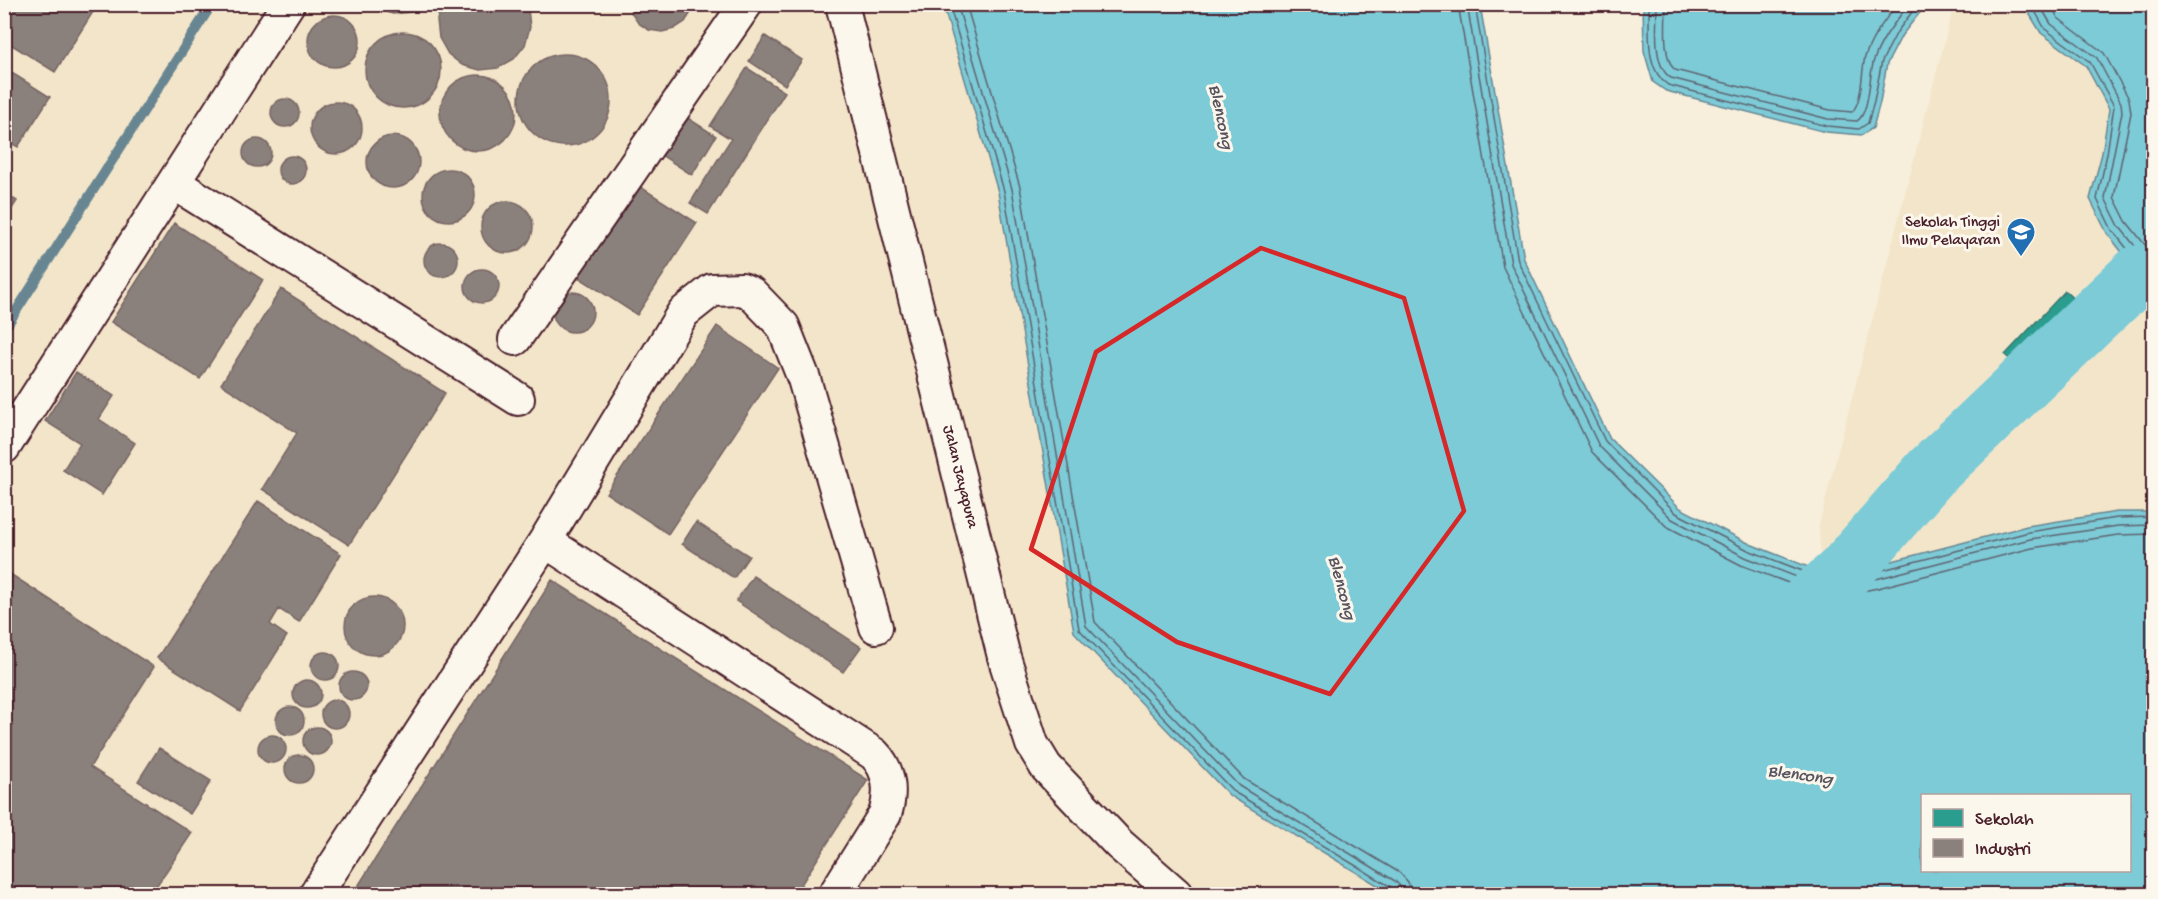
<svg xmlns="http://www.w3.org/2000/svg" width="2158" height="899" font-family="'Gochi Hand',sans-serif">
  <style>
    .built { fill: #f3e5c9 }
    .water { fill: #7ccbd7; stroke: #688692; stroke-width: 1.5; fill-rule: evenodd }
    .schools { fill: #2a9d8f; stroke: #347771; stroke-width: 1.5 }
    .industry { fill: #8a817c; stroke: #776464; stroke-width: 1.5 }
    .lines { fill: none; stroke-linecap: round; stroke-linejoin: round }
    .shore { stroke: #5e6470; stroke-width: 1.5 }
    .stream { stroke: #688692; stroke-width: 10 }
    .river { stroke: #7ccbd7; stroke-width: 58 }
    .minor-casing { stroke: #4a1f2b; stroke-width: 36 }
    .minor { stroke: #fbf7ec; stroke-width: 32 }
    .marked { fill: none; stroke: #d62828; stroke-width: 4.5; stroke-linejoin: round }
    .labels { text-anchor: middle; dominant-baseline: central; stroke-width: 6; stroke-linejoin: round; paint-order: stroke }
    .poi-label { font-size: 16px; fill: #4a1f2b; stroke: #fbf7ec; text-anchor: end }
    .street-label { font-size: 16px; fill: #4a1f2b; stroke: #fbf7ec }
    .water-label { font-size: 18px; font-style: italic; fill: #59535f; stroke: #fbf7ec }
  </style>
  <rect width="100%" height="100%" fill="#f7efdc"/>
  <filter id="ink" filterUnits="userSpaceOnUse"><feTurbulence type="fractalNoise" baseFrequency=".0167" numOctaves="2"/><feDisplacementMap in="SourceGraphic" scale="12" xChannelSelector="R" yChannelSelector="G"/><feConvolveMatrix kernelMatrix="1 2 1 2 8 2 1 2 1" color-interpolation-filters="sRGB"/></filter>
  <g filter="url(#ink)">
    <path class="built" d="M 5,4 L 943,5 L 998,192 L 1409,894 L 5,894 Z
      M 1954,5 L 2153,5 L 2153,512 L 2117,512 L 1873,566 L 1844,572 L 1821,572 L 1819,525 Z"/>
    <path class="water" d="M 943,5 L 1480,5 L 1524,259 L 1610,439 L 1680,508 L 1750,544 L 1821,572 L 1844,572 L 1873,566 L 2027,526 L 2117,512 L 2153,512 L 2153,894 L 1392,894 L 1230,796 L 1074,632 L 998,192 ZM 1922,796 L 2130,796 L 2130,870 L 1922,870 Z
      M 1643,5 L 1643,4 L 1926,5 L 1902,35 L 1887,64 L 1880,102 L 1873,128 L 1862,135 L 1826,132 L 1666,91 L 1653,82 L 1644,51 Z
      M 2024,5 L 2153,5 L 2153,275 L 2139,274 L 2107,233 L 2090,199 L 2102,153 L 2109,109 L 2086,66 L 2041,33 Z"/>
    <path class="schools" d="M 2065,291 L 2108,331 L 2048,395 L 2005,355 Z"/>
    <path class="industry" d="M 4,4 L 98,4 L 55,72 L 4,40 Z
      M 370,4 L 424,4 L 411,12 L 393,14 L 375,9 Z
      M 441,4 L 526,4 L 528,9 L 530,27 L 525,45 L 514,59 L 498,68 L 480,70 L 462,65 L 448,54 L 439,38 L 437,20 Z
      M 629,4 L 693,4 L 692,11 L 685,22 L 674,29 L 662,32 L 649,30 L 638,23 L 631,12 Z
      M308 41a26 26 0 1 1 52 0a26 26 0 1 1-52 0Z
      M365 70a38 38 0 1 1 76 0a38 38 0 1 1-76 0Z
      M 765,36 L 802,60 L 785,85 L 749,61 Z
      M519 100a46 46 0 1 1 92 0a46 46 0 1 1-92 0Z
      M 4,68 L 50,97 L 18,147 L 4,139 Z
      M 747,68 L 785,92 L 708,214 L 690,203 L 731,139 L 710,126 Z
      M440 113a38 38 0 1 1 76 0a38 38 0 1 1-76 0Z
      M271 113a14 14 0 1 1 28 0a14 14 0 1 1-28 0Z
      M310 128a26 26 0 1 1 52 0a26 26 0 1 1-52 0Z
      M 686,117 L 716,136 L 692,175 L 661,155 Z
      M367 162a26 26 0 1 1 52 0a26 26 0 1 1-52 0Z
      M243 153a14 14 0 1 1 28 0a14 14 0 1 1-28 0Z
      M278 170a14 14 0 1 1 28 0a14 14 0 1 1-28 0Z
      M423 195a26 26 0 1 1 52 0a26 26 0 1 1-52 0Z
      M 628,179 L 697,223 L 637,315 L 569,271 Z
      M 4,193 L 17,201 L 4,221 Z
      M481 227a26 26 0 1 1 52 0a26 26 0 1 1-52 0Z
      M 174,223 L 263,280 L 200,379 L 111,322 Z
      M424 260a17 17 0 1 1 34 0a17 17 0 1 1-34 0Z
      M465 286a17 17 0 1 1 34 0a17 17 0 1 1-34 0Z
      M 281,289 L 445,393 L 349,545 L 262,489 L 297,433 L 221,384 Z
      M553 312a20 20 0 1 1 40 0a20 20 0 1 1-40 0Z
      M 717,326 L 778,368 L 668,534 L 606,493 Z
      M 76,372 L 114,396 L 99,419 L 135,443 L 102,495 L 63,470 L 80,443 L 45,421 Z
      M 258,501 L 341,554 L 299,622 L 279,609 L 270,624 L 287,636 L 240,711 L 157,658 Z
      M 696,522 L 749,556 L 734,578 L 682,544 Z
      M 4,570 L 154,667 L 90,767 L 192,833 L 151,894 L 4,894 Z
      M 753,576 L 861,647 L 843,672 L 736,601 Z
      M 552,580 L 868,780 L 795,894 L 353,894 Z
      M345 626a29 29 0 1 1 58 0a29 29 0 1 1-58 0Z
      M311 666a14 14 0 1 1 28 0a14 14 0 1 1-28 0Z
      M339 686a14 14 0 1 1 28 0a14 14 0 1 1-28 0Z
      M293 694a14 14 0 1 1 28 0a14 14 0 1 1-28 0Z
      M321 714a14 14 0 1 1 28 0a14 14 0 1 1-28 0Z
      M276 721a14 14 0 1 1 28 0a14 14 0 1 1-28 0Z
      M303 741a14 14 0 1 1 28 0a14 14 0 1 1-28 0Z
      M258 749a14 14 0 1 1 28 0a14 14 0 1 1-28 0Z
      M 159,748 L 211,781 L 190,814 L 138,781 Z
      M285 769a14 14 0 1 1 28 0a14 14 0 1 1-28 0Z"/>
    <g class="lines">
      <path class="shore" d="M 949,4 L 1004,191 L 1079,629 L 1234,792 L 1391,887 L 1394,894
        M 957,4 L 1012,189 L 1086,626 L 1239,786 L 1395,881 L 1400,886 L 1402,894
        M 966,4 L 1020,187 L 1095,622 L 1244,779 L 1400,873 L 1408,882 L 1411,894
        M 1458,4 L 1503,267 L 1592,452 L 1666,526 L 1741,565 L 1820,595 L 1848,594 L 1878,588 L 2032,548 L 2118,535 L 2154,534
        M 1467,4 L 1511,264 L 1599,446 L 1672,519 L 1745,557 L 1820,586 L 1846,585 L 1876,579 L 2030,539 L 2118,526 L 2154,525
        M 1475,4 L 1518,261 L 1605,441 L 1676,513 L 1748,550 L 1821,578 L 1845,578 L 1875,572 L 2029,532 L 2117,518 L 2154,517
        M 1649,4 C 1650,31 1644,69 1668,85 L 1827,126 L 1859,129 L 1868,123 L 1874,101 L 1882,61 L 1897,32 L 1918,4
        M 1657,4 C 1657,25 1652,66 1671,78 L 1828,119 L 1857,121 C 1870,113 1869,74 1874,60 C 1881,39 1896,21 1909,4
        M 1666,4 C 1666,22 1662,58 1675,70 L 1830,110 L 1852,112 C 1863,100 1861,73 1865,57 C 1871,38 1885,20 1897,4
        M 2031,4 L 2045,29 L 2090,62 L 2114,106 L 2107,154 L 2097,199 L 2112,230 L 2142,267 L 2154,269
        M 2039,4 L 2051,24 L 2097,58 L 2121,103 L 2122,112 L 2105,198 L 2119,226 L 2146,260 L 2154,261
        M 2050,4 L 2058,18 L 2104,53 L 2129,99 L 2131,113 L 2114,197 L 2126,221 L 2150,251 L 2154,252"/>
      <path class="stream" d="M 4,330 L 212,4"/>
      <path class="river" d="M 1783,626 L 1844,572 L 1931,472 L 2139,274"/>
      <g class="minor-casing">
        <path id="minor" d="M 842,4 L 1004,657 L 1032,744 L 1046,767 L 1119,844 L 1176,894
          M 174,183 L 518,399
          M 515,339 L 746,4
          M 4,447 L 288,4
          M 545,541 L 874,754 C 890,770 892,793 885,814 L 835,894
          M 316,894 L 545,541 L 683,313 L 712,290 L 742,289 L 751,293 L 783,326 L 804,379 L 876,627"/>
      </g>
      <use href="#minor" class="minor"/>
    </g>
  </g>
  <path class="marked" d="M 1261,248 L 1404,298 L 1464,511 L 1330,694 L 1177,642 L 1031,549 L 1096,352 Z"/>
  <defs>
    <g id="university-pin" transform="scale(1.5)"><path d="M0 17L-7.5 6A9.5 9.5 0 1 1 7.5 6Z" fill="#1f6fb2" stroke="#fbf7ec"/><path d="M0-5L7-2L0 1L-7-2ZM-4 1L0 2.5L4 1V4Q0 6-4 4Z" fill="#fff"/></g>
  </defs>
  <g fill-rule="evenodd">
    <use href="#university-pin" x="2021" y="232"/>
  </g>
  <g class="labels">
    <g class="poi-label">
      <text x="2000" y="223">Sekolah Tinggi<tspan x="2000" dy="18">Ilmu Pelayaran</tspan></text>
    </g>
    <g class="street-label">
      <text transform="translate(959 477) rotate(76)">Jalan Jayapura</text>
    </g>
    <g class="water-label">
      <text transform="translate(1220 117) rotate(78)">Blencong</text>
      <text transform="translate(1341 588) rotate(75)">Blencong</text>
      <text transform="translate(1800 776) rotate(8)">Blencong</text>
    </g>
  </g>
  <rect width="2158" height="899" fill="none" stroke="#fbf7ec" stroke-width="24"/>
  <rect x="12" y="12" width="2134" height="875" fill="none" stroke="#4a1f2b" stroke-width="2" filter="url(#ink)"/>
  <rect x="1921" y="794" width="210" height="78" fill="#fbf7ec" stroke="#b4a19f" stroke-width="1.5"/>
  <rect x="1933" y="809" width="30" height="18" fill="#2a9d8f" stroke="#b4a19f" stroke-width="1.5"/>
  <text x="1975" y="824" font-size="18" fill="#4a1f2b">Sekolah</text>
  <rect x="1933" y="839" width="30" height="18" fill="#8a817c" stroke="#b4a19f" stroke-width="1.5"/>
  <text x="1975" y="854" font-size="18" fill="#4a1f2b">Industri</text>
</svg>
